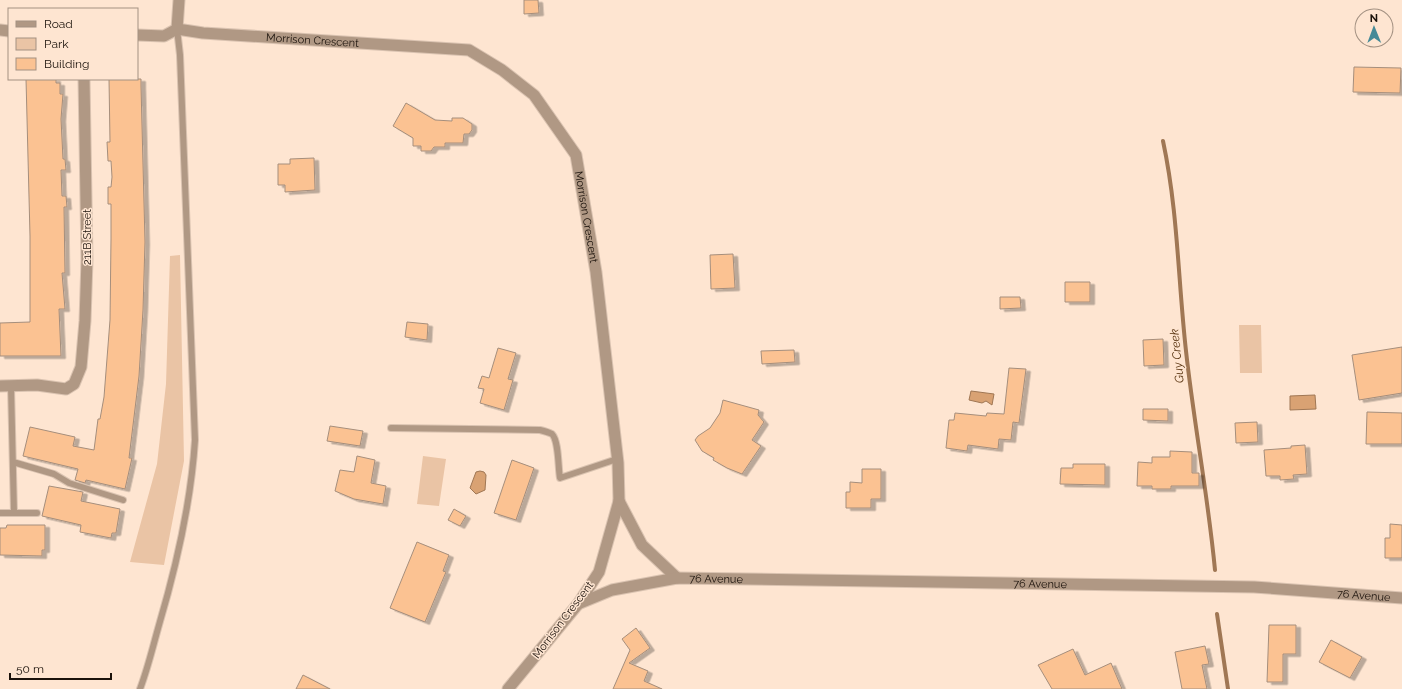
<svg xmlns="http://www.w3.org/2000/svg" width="1402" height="689" font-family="Raleway,sans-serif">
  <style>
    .green { fill: #eac4a5 }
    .water { fill: #d9a273; stroke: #a07754 }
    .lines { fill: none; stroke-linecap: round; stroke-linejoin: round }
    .stream { stroke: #a07754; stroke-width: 4 }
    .building { fill: #fbc292; stroke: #a58e7c; filter: url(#shadow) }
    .service-casing { stroke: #dac3b1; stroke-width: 8 }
    .minor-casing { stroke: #dac3b1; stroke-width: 13 }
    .tertiary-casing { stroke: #dac3b1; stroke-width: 13 }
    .service { stroke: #b09884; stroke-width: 6 }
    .minor { stroke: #b09884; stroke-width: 11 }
    .tertiary { stroke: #b09884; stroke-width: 11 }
    .labels { text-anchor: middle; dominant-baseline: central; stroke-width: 3; stroke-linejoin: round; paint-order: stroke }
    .street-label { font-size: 11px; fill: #1b120b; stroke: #fee5d1 }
    .water-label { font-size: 12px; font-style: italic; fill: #593410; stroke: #fee5d1 }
  </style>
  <defs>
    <filter id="shadow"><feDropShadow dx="4.5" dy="2.5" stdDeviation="0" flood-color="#0004"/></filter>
  </defs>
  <rect width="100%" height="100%" fill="#fee5d1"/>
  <path class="green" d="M 180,255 L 184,461 L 164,565 L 130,562 L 157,464 L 166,384 L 170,256 Z
    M 1239,325 L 1261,325 L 1262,373 L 1240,373 Z
    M 423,456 L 446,459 L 439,506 L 417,504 Z"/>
  <path class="water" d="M 971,391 L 994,394 L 992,405 L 986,401 L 982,403 L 969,400 Z
    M 1315,395 L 1316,409 L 1290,410 L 1290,396 Z
    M 480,471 L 484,472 L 486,475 L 485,490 L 476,494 L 470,488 L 476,472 Z"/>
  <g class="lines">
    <path class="stream" d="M 1163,141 C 1178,211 1178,280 1186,351 C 1194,424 1208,496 1215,570
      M 1217,614 L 1228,689"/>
  </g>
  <path class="building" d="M 524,0 L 538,0 L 539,13 L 524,14 Z
    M 1354,67 L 1401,68 L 1400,93 L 1353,92 Z
    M 26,79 L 56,79 L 56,83 L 60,83 L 60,94 L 63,94 L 61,119 L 63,159 L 65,159 L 66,170 L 61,170 L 62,196 L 66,196 L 67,207 L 64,207 L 65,273 L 62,273 L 65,309 L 59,309 L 61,356 L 0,356 L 0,323 L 30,322 L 30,236 Z
    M 109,79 L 141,79 L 141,86 L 145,242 L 143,310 L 139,376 L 129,458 L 132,458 L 125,489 L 86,480 L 85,483 L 75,480 L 78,469 L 23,456 L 30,427 L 75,437 L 73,446 L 94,450 L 98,419 L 100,419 L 104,397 L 110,320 L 111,239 L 111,204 L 108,204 L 108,187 L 111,187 L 112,177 L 111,161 L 108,161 L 107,142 L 110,142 Z
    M 406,103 L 435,120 L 452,121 L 452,118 L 463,118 L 472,124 L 472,130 L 469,134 L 464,134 L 463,143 L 445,143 L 445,147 L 434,147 L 431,151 L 421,151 L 421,146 L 413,146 L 413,138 L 393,126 Z
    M 314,158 L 315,190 L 285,192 L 285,185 L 278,185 L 278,164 L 290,164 L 290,159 Z
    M 733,254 L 735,288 L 711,289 L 710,255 Z
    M 1065,282 L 1090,282 L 1090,302 L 1065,302 Z
    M 1000,297 L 1020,297 L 1021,308 L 1000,309 Z
    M 407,322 L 428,324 L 427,340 L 405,337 Z
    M 1163,339 L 1164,365 L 1144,366 L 1143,340 Z
    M 1402,347 L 1402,393 L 1359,400 L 1352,355 Z
    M 498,348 L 516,353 L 508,379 L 513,380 L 504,410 L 480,403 L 484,389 L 478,388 L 482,376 L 489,378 Z
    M 794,350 L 795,362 L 762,364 L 761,351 Z
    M 1009,368 L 1026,369 L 1019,423 L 1013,422 L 1011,440 L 999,439 L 998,449 L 968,445 L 967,451 L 946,448 L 949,420 L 954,420 L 955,413 L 986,416 L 987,413 L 1004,414 Z
    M 723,400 L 759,410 L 758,415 L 764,422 L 752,440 L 761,446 L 742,474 L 727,468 L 713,460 L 714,458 L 702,451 L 695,440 L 698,436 L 710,428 L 720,413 Z
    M 1143,409 L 1168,409 L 1168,421 L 1143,420 Z
    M 1367,412 L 1402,413 L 1402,444 L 1366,444 Z
    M 1257,422 L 1258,442 L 1236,443 L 1235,423 Z
    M 330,426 L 363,431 L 360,446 L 327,441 Z
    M 1305,445 L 1307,474 L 1293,475 L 1294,479 L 1280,480 L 1280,476 L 1266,476 L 1264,450 L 1291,448 L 1291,446 Z
    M 1170,451 L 1192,452 L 1192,473 L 1199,473 L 1199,486 L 1171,486 L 1171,489 L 1152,489 L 1152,486 L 1137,486 L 1138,462 L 1152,463 L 1152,457 L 1170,457 Z
    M 357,456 L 375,460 L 371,483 L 386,486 L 383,504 L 354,499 L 335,491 L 340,470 L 354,472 Z
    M 512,460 L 534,468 L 516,520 L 494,513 Z
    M 1073,464 L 1105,464 L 1105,485 L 1060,484 L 1061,468 L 1073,468 Z
    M 862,469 L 881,469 L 881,499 L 871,499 L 871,508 L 846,508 L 846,492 L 850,492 L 850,482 L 862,483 Z
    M 49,486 L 83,492 L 81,501 L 120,509 L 116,533 L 112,533 L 111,538 L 80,532 L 81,525 L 42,516 Z
    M 454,509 L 466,516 L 460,526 L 448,520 Z
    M 1390,524 L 1402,525 L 1402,558 L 1385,558 L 1385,538 L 1390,538 Z
    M 7,525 L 45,525 L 45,550 L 42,550 L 42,556 L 0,555 L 0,528 L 6,528 Z
    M 417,542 L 449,555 L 443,571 L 446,572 L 425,622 L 390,608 Z
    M 1269,625 L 1296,625 L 1296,654 L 1283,654 L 1283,682 L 1267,682 Z
    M 636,628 L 650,648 L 629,663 L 648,671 L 644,681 L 662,689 L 613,689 L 630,650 L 622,639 Z
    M 1331,640 L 1362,657 L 1350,678 L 1319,662 Z
    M 1205,646 L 1209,664 L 1202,665 L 1207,689 L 1182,689 L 1175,652 Z
    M 1073,649 L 1085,675 L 1111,663 L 1122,689 L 1052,689 L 1038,665 Z
    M 303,675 L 330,689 L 296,689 Z"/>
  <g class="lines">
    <g class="service-casing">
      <path id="service" d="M 11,386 L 14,513
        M 391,428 L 540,430 C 544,431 548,432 552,434 C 559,441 558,468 560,478 L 617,459
        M 13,462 L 54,474 L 69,483 L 123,500
        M 0,513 L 37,513
        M 140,689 C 148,668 153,646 159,625 C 177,564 191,503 195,440 L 180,55 L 177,29"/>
    </g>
    <g class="minor-casing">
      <g id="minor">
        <path id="s1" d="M 177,29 L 203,33 L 469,50 L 502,70 L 534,95 L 576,155 L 596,272 L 618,463 L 619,501 L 599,572 L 578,604 L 508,689"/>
        <path d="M 0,386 L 37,385 L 66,389 L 74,384 L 81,367 L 85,321 L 87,260 L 84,79"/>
        <path d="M 619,501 L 642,545 L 677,578"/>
        <path id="s2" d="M 578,604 L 612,590 L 677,578 L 1254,587 L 1402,598"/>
      </g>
    </g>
    <g class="tertiary-casing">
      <path id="tertiary" d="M 0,30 L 9,31
        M 137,35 L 164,36 L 177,29 L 179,0"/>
    </g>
    <use href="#service" class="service"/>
    <use href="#minor" class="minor"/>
    <use href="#tertiary" class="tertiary"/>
  </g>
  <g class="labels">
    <g class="street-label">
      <text stroke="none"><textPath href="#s1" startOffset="136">Morrison Crescent</textPath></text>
      <text stroke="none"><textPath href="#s1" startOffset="508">Morrison Crescent</textPath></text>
      <text transform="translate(87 237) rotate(-90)">211B Street</text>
      <text stroke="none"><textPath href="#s2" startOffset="142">76 Avenue</textPath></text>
      <text stroke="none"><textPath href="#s2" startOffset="466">76 Avenue</textPath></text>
      <text stroke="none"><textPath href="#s2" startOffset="790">76 Avenue</textPath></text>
      <text transform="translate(563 620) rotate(-53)">Morrison Crescent</text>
    </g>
    <g class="water-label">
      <text transform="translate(1177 356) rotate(-96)">Guy Creek</text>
    </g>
  </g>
  <rect x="8" y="8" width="130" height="72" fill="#fee5d1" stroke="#a39182"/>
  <rect x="16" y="21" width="20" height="6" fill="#b09884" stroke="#a39182"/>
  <text x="44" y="28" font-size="12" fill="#1b120b">Road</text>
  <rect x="16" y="38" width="20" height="12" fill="#eac4a5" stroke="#a39182"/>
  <text x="44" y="48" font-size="12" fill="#1b120b">Park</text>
  <rect x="16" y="58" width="20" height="12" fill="#fbc292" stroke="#a39182"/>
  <text x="44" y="68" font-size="12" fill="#1b120b">Building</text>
  <g transform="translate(1374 28) rotate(359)"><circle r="19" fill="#fee5d1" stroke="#a39182"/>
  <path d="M0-3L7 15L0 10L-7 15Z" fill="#458a97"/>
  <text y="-6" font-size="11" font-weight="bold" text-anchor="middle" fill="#1b120b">N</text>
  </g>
  <path d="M10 673v6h101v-6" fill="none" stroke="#1b120b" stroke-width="2"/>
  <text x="16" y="673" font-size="12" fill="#1b120b" stroke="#fee5d1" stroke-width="3" paint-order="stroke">50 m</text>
</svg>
